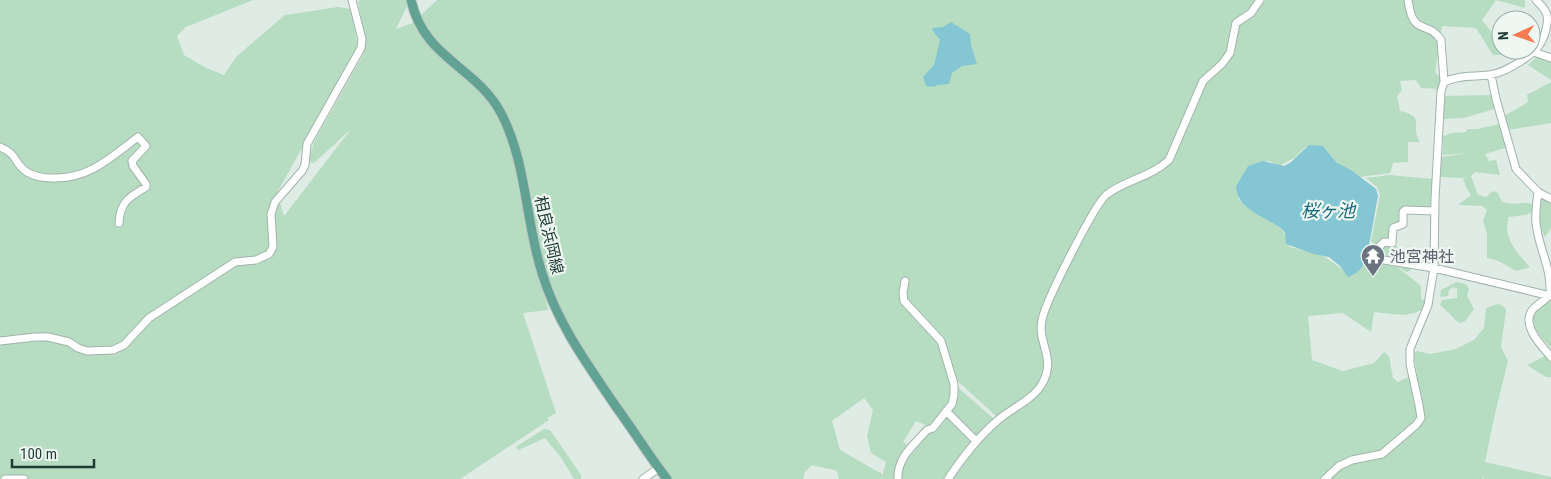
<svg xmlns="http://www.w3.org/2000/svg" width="1551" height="479" font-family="'Roboto Condensed','Noto Sans JP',sans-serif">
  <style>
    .green { fill: #b6ddc1; fill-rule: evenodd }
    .water { fill: #84c6d3 }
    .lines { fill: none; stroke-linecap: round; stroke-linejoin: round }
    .minor-casing { stroke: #a2b3ac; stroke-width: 9 }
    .major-casing { stroke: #c0c8c6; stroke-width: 11 }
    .minor { stroke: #fff; stroke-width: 7 }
    .major { stroke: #61a292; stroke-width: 9 }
    .labels { text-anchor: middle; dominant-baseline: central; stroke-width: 4.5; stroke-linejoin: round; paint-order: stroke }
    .street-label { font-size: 16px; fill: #1f3b34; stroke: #eff7f3 }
    .worship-label { font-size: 16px; fill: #5b616d; stroke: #eff7f3; text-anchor: start }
    .water-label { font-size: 18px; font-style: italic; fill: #186879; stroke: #eff7f3 }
  </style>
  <rect width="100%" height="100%" fill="#dfebe5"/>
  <path class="green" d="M 0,0 L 253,0 L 186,27 L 177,36 L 184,55 L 206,68 L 224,75 L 236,57 L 285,15 L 338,7 L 351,9 L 358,47 L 277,193 L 284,216 L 351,129 L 314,163 L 308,162 L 314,142 L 364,53 L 365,38 L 358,2 L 360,0 L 406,0 L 407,6 L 396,29 L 415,22 L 424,36 L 429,40 L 416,20 L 437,0 L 1525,0 L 1525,8 L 1496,0 L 1482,20 L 1501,44 L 1501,50 L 1506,50 L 1510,55 L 1493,55 L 1476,28 L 1442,26 L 1435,72 L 1441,78 L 1439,89 L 1421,88 L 1416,80 L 1400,81 L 1402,90 L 1397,96 L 1400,111 C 1427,117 1409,125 1420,142 L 1408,142 L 1408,162 L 1393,163 L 1390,173 L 1360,177 L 1351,170 L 1339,165 L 1323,146 L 1306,147 L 1294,158 L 1279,166 L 1269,161 L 1248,166 L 1236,186 L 1239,200 L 1282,229 L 1290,247 L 1322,255 L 1352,276 L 1360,268 L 1367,249 L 1378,261 L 1392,263 L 1383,252 L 1382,245 L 1386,244 L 1393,247 L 1395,246 C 1401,248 1407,252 1412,258 L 1411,270 L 1407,272 L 1396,266 L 1421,286 L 1421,299 L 1425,300 C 1424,304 1423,309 1419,311 C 1407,318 1387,313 1374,312 L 1371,332 L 1343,313 L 1308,316 L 1312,360 L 1343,371 L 1374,363 L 1384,352 L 1389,356 L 1393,378 L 1398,382 L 1417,373 L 1413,354 L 1417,351 L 1430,354 L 1456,349 L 1474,340 L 1484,328 L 1486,308 L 1497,304 L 1502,305 L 1506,310 L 1501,347 L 1508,361 L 1495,414 L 1485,462 L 1551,477 L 1551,479 L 1484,479 L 1482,475 L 1483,479 L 900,479 L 899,470 L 908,455 L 932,428 L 916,421 L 903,442 L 910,447 L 901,456 L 896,479 L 839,479 L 837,471 C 829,468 821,468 812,465 L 805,472 L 803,479 L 672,479 L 604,386 L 559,316 L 536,254 L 548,310 L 523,313 L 556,413 L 547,418 L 549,420 L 460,479 L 0,479 ZM 490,100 L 496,106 L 515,147 L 531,232 L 511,143 ZM 952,376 L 996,416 L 994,419 L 954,384 L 952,390 ZM 864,398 L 873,410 L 867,436 L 871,453 L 886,462 L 882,477 L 882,474 L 840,450 L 832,421 Z
    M 1538,56 L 1551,62 L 1551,80 L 1528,65 Z
    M 1551,82 L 1551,123 L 1508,130 L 1504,116 L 1528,102 L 1527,95 Z
    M 1493,95 L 1495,109 L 1463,118 L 1443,119 L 1443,96 Z
    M 1500,124 L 1508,147 L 1485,154 L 1489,161 L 1496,160 L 1500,175 L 1475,172 L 1471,176 L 1478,195 L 1486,197 L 1493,191 L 1498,193 L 1502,202 C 1515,206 1524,201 1533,204 L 1533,211 L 1526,215 L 1509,217 C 1502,237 1516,252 1530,267 L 1516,271 C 1504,265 1501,260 1487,258 L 1487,234 L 1483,221 L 1487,210 L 1482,206 L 1458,205 L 1471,195 L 1466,187 L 1463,179 L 1468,177 L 1461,178 L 1440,177 L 1442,157 L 1468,153 L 1443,155 L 1443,136 L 1452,133 L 1466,132 L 1467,129 L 1477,129 Z
    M 1390,175 L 1433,179 L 1430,206 L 1427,210 L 1405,210 L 1401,225 L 1393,228 L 1392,242 L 1377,247 L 1371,241 L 1380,195 L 1377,187 L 1366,178 Z
    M 1541,198 L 1551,200 L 1551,228 L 1545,237 L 1539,225 Z
    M 1456,282 L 1466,284 L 1469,289 L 1467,296 L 1474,309 L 1465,321 L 1460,323 L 1455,320 L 1453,317 L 1440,305 L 1442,300 L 1457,298 L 1457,289 L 1453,287 L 1449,290 L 1448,296 L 1440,297 L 1441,290 Z
    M 1551,300 L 1551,348 C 1546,342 1539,336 1536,330 C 1528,317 1537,303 1551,300 Z
    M 1545,356 L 1551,362 L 1551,377 L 1546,377 L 1527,365 Z
    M 544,429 L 550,430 L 581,475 L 581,479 L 574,479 L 560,456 L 545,438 L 518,450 L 516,447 Z"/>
  <path class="water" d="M 951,22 L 970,34 L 971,45 L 977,64 L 962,66 L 952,73 L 949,84 L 937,85 L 935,87 L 926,86 L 923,77 L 934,65 L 940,40 L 933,31 L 932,28 L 943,27 Z
    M 1309,145 L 1323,146 L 1337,163 L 1351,170 L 1376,189 L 1378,196 C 1374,214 1370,254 1361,268 C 1358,272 1353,276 1348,277 L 1340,266 L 1329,257 L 1314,254 L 1286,244 L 1285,233 L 1282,229 C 1266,217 1236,209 1236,186 L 1248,166 L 1263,161 L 1284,166 L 1290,163 Z"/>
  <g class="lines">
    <g class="minor-casing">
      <path id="minor" d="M 1408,0 C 1413,38 1427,19 1441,40 L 1444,82
        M 1534,52 L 1551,58
        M 1491,75 L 1496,99 L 1516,169 L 1538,192 L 1551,199
        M 0,147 C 18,154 14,164 27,172 C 35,177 44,178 53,178 C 90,179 111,157 138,137 L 146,146 L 132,161 L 133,166 L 146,184 L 146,187 C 129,197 120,202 119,223
        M 1538,192 C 1537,201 1535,213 1536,223 C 1538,246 1551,267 1550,291 C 1549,303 1528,304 1529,321 C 1530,335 1543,347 1551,357
        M 1435,211 L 1405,210 L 1403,212 L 1403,224 L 1393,228 L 1392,243 L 1384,242 L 1379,247 L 1378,259 L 1434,268 L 1551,296
        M 0,341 L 35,337 L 48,337 L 69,342 L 78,348 L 87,351 L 113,350 L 124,345 L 149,318 L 235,262 L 256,260 L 269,254 L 273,247 L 271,214 L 275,202 L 302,171 L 305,165 L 307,144 L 361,48 L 362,39 L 352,0
        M 946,411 L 976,441
        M 5,479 L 24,479
        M 643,479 L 659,468
        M 898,479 C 897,457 914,445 927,430 L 933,428 L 952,404 L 954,395 L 954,384 L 941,341 L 904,301 L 903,293 L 905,281
        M 948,479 C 962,458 977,438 997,421 C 1011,408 1034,400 1043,382 C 1056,357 1037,343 1042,320 C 1045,302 1094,206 1106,195 C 1125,180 1151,177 1169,160 L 1203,81 L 1222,64 L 1230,53 L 1236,23 L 1251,13 L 1260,0
        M 1325,479 L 1339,466 L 1352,460 L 1382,454 L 1416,425 L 1421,418 L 1419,405 L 1410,364 L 1410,349 L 1428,305 L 1434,268 L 1435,199 L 1441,91 L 1444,82 C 1458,75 1474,77 1489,75 C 1502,73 1513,67 1524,59 C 1534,52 1542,45 1545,33 C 1550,16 1548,12 1536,0"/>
    </g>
    <g class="major-casing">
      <path id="major" d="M 411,0 C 424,59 476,66 501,113 C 527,163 525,220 542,273 C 557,323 588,365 617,408 C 634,431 649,456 667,479"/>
    </g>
    <use href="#minor" class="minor"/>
    <use href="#major" class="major"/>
  </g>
  <defs>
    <g id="temple-pin" transform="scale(1.25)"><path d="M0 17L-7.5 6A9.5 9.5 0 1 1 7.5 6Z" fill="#6b7280" stroke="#eff7f3"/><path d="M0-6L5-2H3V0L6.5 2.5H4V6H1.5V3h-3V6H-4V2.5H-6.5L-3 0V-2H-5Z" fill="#fff"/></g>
  </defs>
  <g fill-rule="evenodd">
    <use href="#temple-pin" x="1373" y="256"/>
  </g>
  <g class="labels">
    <g class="street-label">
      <text transform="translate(549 235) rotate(77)">相良浜岡線</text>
    </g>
    <g class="worship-label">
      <text x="1390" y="256">池宮神社</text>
    </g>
    <g class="water-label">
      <text x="1328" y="210">桜ヶ池</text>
    </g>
  </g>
  <g transform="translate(1516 35) rotate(267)"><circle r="24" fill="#eff7f3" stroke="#9caca7"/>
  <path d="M0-4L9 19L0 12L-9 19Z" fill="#f77b50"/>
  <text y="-8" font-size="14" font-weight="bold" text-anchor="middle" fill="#1f3b34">N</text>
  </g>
  <path d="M12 459v8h82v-8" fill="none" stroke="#1f3b34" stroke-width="2.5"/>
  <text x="20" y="459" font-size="15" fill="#1f3b34" stroke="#eff7f3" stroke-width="4" paint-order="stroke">100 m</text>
</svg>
